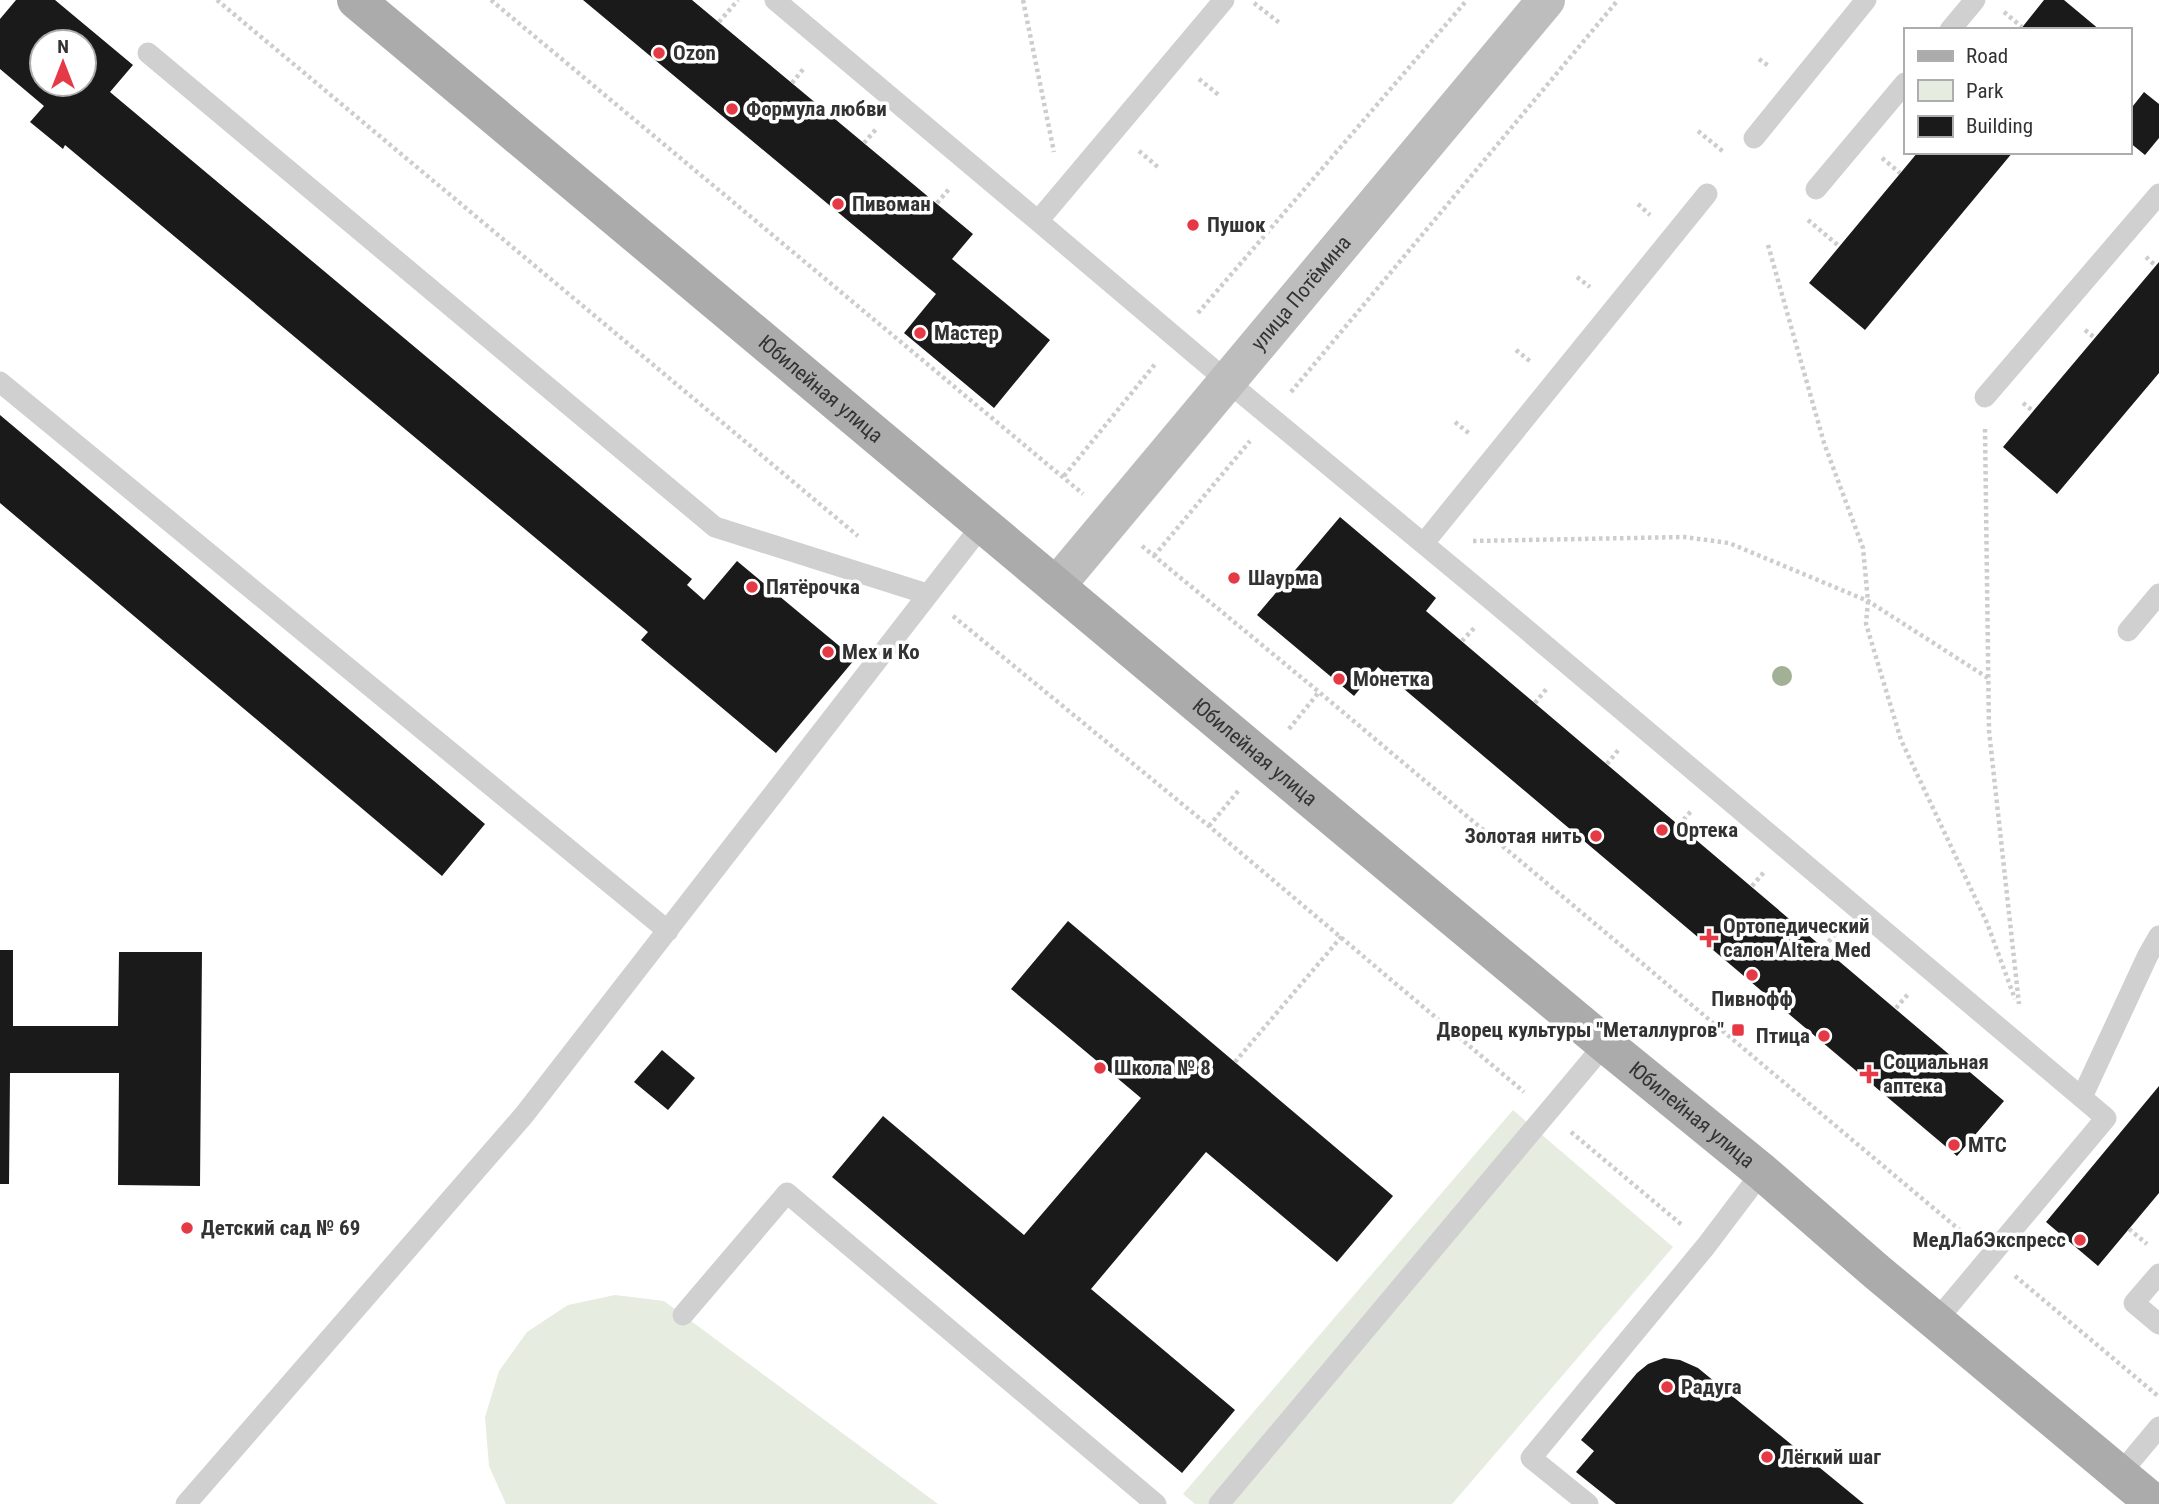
<svg xmlns="http://www.w3.org/2000/svg" width="2159" height="1504" font-family="'Roboto Condensed',sans-serif">
  <style>
    .green { fill: #e6ecdf }
    .building { fill: #1a1a1a; fill-rule: evenodd }
    .lines { fill: none; stroke-linecap: round; stroke-linejoin: round }
    .path { stroke: #cdcdcd; stroke-width: 4.5; stroke-dasharray: 3.5 3.5; stroke-linecap: butt }
    .lane { stroke: #d0d0d0; stroke-width: 21 }
    .secondary { stroke: #bdbdbd; stroke-width: 38 }
    .primary { stroke: #ababab; stroke-width: 38 }
    .tree { fill: #a2b095 }
    .poi-dot { fill: #e63946; stroke: #fff; stroke-width: 2.5 }
    .labels { text-anchor: middle; dominant-baseline: central; stroke-width: 7; stroke-linejoin: round; paint-order: stroke }
    .poi-label { font-size: 21px; font-weight: bold; fill: #333; stroke: #fff; text-anchor: start }
    .street-label { font-size: 21px; fill: #333; stroke: #fff }
  </style>
  <rect width="100%" height="100%" fill="#fff"/>
  <path class="green" d="M 1513,1110 L 1673,1247 L 1452,1504 L 1195,1504 L 1183,1494 Z
    M 615,1295 L 664,1301 L 938,1504 L 506,1504 L 489,1466 L 485,1417 L 499,1371 L 527,1332 L 568,1305 Z"/>
  <path class="building" d="M 16,0 L 55,0 L 133,65 L 110,92 L 692,579 L 687,585 L 704,600 L 737,561 L 855,659 L 776,753 L 641,640 L 648,632 L 65,145 L 63,149 L 30,122 L 44,106 L 0,69 L 0,19 ZM 42,42 L 84,42 L 84,84 L 42,84 Z
    M 583,0 L 692,0 L 973,234 L 952,259 L 1050,340 L 994,408 L 904,333 L 936,294 Z
    M 2044,0 L 2064,0 L 2100,30 L 2020,30 Z
    M 2144,92 L 2159,104 L 2159,138 L 2145,155 L 2129,142 L 2129,111 Z
    M 1918,152 L 2013,152 L 1865,330 L 1809,283 Z
    M 2159,262 L 2159,373 L 2057,494 L 2003,447 Z
    M 0,415 L 485,824 L 442,876 L 0,503 Z
    M 1340,517 L 1436,598 L 1426,611 L 2004,1101 L 1957,1156 L 1378,667 L 1354,696 L 1257,615 Z
    M 1068,921 L 1393,1196 L 1337,1262 L 1206,1152 L 1091,1289 L 1235,1410 L 1182,1473 L 832,1177 L 883,1116 L 1024,1235 L 1141,1098 L 1011,989 Z
    M 0,950 L 13,950 L 13,1026 L 118,1026 L 119,952 L 202,952 L 200,1186 L 118,1185 L 119,1073 L 10,1073 L 9,1184 L 0,1184 Z
    M 662,1050 L 695,1078 L 668,1110 L 634,1082 Z
    M 2159,1086 L 2159,1193 L 2098,1266 L 2046,1222 Z
    M 1664,1358 L 1680,1360 L 1698,1368 L 1864,1504 L 1616,1504 L 1576,1472 L 1594,1451 L 1581,1440 L 1637,1373 L 1648,1364 Z"/>
  <g class="lines">
    <path class="path" d="M 217,0 L 858,536
      M 491,0 L 1083,494
      M 1023,0 L 1054,152
      M 1254,3 L 1281,24
      M 2004,12 L 2022,27
      M 719,22 L 738,0
      M 1759,59 L 1770,67
      M 1199,79 L 1220,96
      M 792,83 L 804,68
      M 1698,131 L 1725,153
      M 864,143 L 877,128
      M 1139,151 L 1159,168
      M 1882,158 L 1900,173
      M 937,203 L 950,188
      M 1638,204 L 1650,215
      M 1808,220 L 1840,247
      M 1768,245 L 1824,443 L 1863,548 L 1868,601 L 1866,624 L 1901,740 L 1987,923 L 2015,999
      M 2146,257 L 2156,266
      M 1577,277 L 1590,287
      M 1198,313 L 1467,0
      M 2085,330 L 2095,338
      M 1516,350 L 1531,362
      M 1291,392 L 1618,0
      M 2023,403 L 2033,411
      M 1455,422 L 1471,435
      M 1985,429 L 1989,731 L 2019,1004
      M 1064,476 L 1156,363
      M 1473,541 L 1684,537 L 1729,543 L 1868,601 L 1988,678
      M 1142,546 L 1319,692 L 1968,1237
      M 1154,556 L 1250,441
      M 953,616 L 1209,826 L 1524,1092
      M 1462,641 L 1476,626
      M 1535,703 L 1548,687
      M 1289,729 L 1319,692
      M 1607,764 L 1620,748
      M 1679,825 L 1692,810
      M 1209,826 L 1239,790
      M 1752,886 L 1765,871
      M 1824,947 L 1837,932
      M 1896,1008 L 1909,993
      M 1235,1062 L 1342,936
      M 1968,1070 L 1981,1054
      M 1571,1132 L 1682,1225
      M 2129,1229 L 2147,1244
      M 2015,1276 L 2158,1396"/>
    <path class="lane" d="M 775,0 L 1038,221
      M 1224,0 L 1038,221 L 1227,381 L 1495,603 L 2106,1118 L 1936,1321
      M 1950,30 L 1975,0
      M 148,53 L 715,527 L 927,594
      M 1754,138 L 1866,0
      M 1816,189 L 1905,83
      M 0,382 L 668,931
      M 1985,397 L 2159,194
      M 1424,543 L 1707,194
      M 2128,631 L 2159,594
      M 2082,1097 L 2148,955 L 2159,936
      M 2159,1274 L 2134,1303 L 2159,1324
      M 683,1315 L 787,1193 L 1156,1504
      M 2119,1475 L 2159,1427
      M 186,1504 L 524,1115 L 983,524
      M 1219,1504 L 1605,1044
      M 1588,1504 L 1531,1458 L 1706,1246 L 1762,1172"/>
    <path class="secondary" id="s1" d="M 1056,586 L 1546,0"/>
    <path class="primary" id="s2" d="M 356,0 L 1264,760 L 1605,1044 L 1762,1172 L 1877,1272 L 2155,1504"/>
  </g>
  <circle class="tree" cx="1782" cy="676" r="10"/>
  <g class="poi-dot">
    <circle cx="659" cy="53" r="7"/>
    <circle cx="732" cy="109" r="7"/>
    <circle cx="838" cy="204" r="7"/>
    <circle cx="1193" cy="225" r="7"/>
    <circle cx="920" cy="333" r="7"/>
    <circle cx="1234" cy="578" r="7"/>
    <circle cx="752" cy="587" r="7"/>
    <circle cx="828" cy="652" r="7"/>
    <circle cx="1339" cy="679" r="7"/>
    <circle cx="1662" cy="830" r="7"/>
    <circle cx="1596" cy="836" r="7"/>
    <path d="M1705.5 927.5h7v7h7v7h-7v7h-7v-7h-7v-7h7z"/>
    <circle cx="1752" cy="975" r="7"/>
    <rect x="1731" y="1023" width="14" height="14" rx="3.5"/>
    <circle cx="1824" cy="1036" r="7"/>
    <circle cx="1100" cy="1068" r="7"/>
    <path d="M1865.5 1063.5h7v7h7v7h-7v7h-7v-7h-7v-7h7z"/>
    <circle cx="1954" cy="1145" r="7"/>
    <circle cx="187" cy="1228" r="7"/>
    <circle cx="2080" cy="1240" r="7"/>
    <circle cx="1667" cy="1387" r="7"/>
    <circle cx="1767" cy="1457" r="7"/>
  </g>
  <g class="labels">
    <g class="poi-label">
      <text x="673" y="53">Ozon</text>
      <text x="746" y="109">Формула любви</text>
      <text x="852" y="204">Пивоман</text>
      <text x="1207" y="225">Пушок</text>
      <text x="934" y="333">Мастер</text>
      <text x="1248" y="578">Шаурма</text>
      <text x="766" y="587">Пятёрочка</text>
      <text x="842" y="652">Мех и Ко</text>
      <text x="1353" y="679">Монетка</text>
      <text x="1676" y="830">Ортека</text>
      <text x="1582" y="836" text-anchor="end">Золотая нить</text>
      <text x="1723" y="926">Ортопедический<tspan x="1723" dy="24">салон Altera Med</tspan></text>
      <text x="1752" y="999" text-anchor="middle">Пивнофф</text>
      <text x="1724" y="1030" text-anchor="end">Дворец культуры "Металлургов"</text>
      <text x="1810" y="1036" text-anchor="end">Птица</text>
      <text x="1883" y="1062">Социальная<tspan x="1883" dy="24">аптека</tspan></text>
      <text x="1114" y="1068">Школа № 8</text>
      <text x="1968" y="1145">МТС</text>
      <text x="201" y="1228">Детский сад № 69</text>
      <text x="2066" y="1240" text-anchor="end">МедЛабЭкспресс</text>
      <text x="1681" y="1387">Радуга</text>
      <text x="1781" y="1457">Лёгкий шаг</text>
    </g>
    <g class="street-label">
      <text stroke="none"><textPath href="#s1" startOffset="382">улица Потёмина</textPath></text>
      <text stroke="none"><textPath href="#s2" startOffset="606">Юбилейная улица</textPath></text>
      <text stroke="none"><textPath href="#s2" startOffset="1172">Юбилейная улица</textPath></text>
      <text stroke="none"><textPath href="#s2" startOffset="1740">Юбилейная улица</textPath></text>
    </g>
  </g>
  <rect x="1904" y="28" width="228" height="126" fill="#ffffff" stroke="#adadad" stroke-width="2"/>
  <rect x="1918" y="51" width="35" height="10" fill="#ababab" stroke="#adadad" stroke-width="2"/>
  <text x="1966" y="63" font-size="21" fill="#333333">Road</text>
  <rect x="1918" y="80" width="35" height="21" fill="#e6ecdf" stroke="#adadad" stroke-width="2"/>
  <text x="1966" y="98" font-size="21" fill="#333333">Park</text>
  <rect x="1918" y="116" width="35" height="21" fill="#1a1a1a" stroke="#adadad" stroke-width="2"/>
  <text x="1966" y="133" font-size="21" fill="#333333">Building</text>
  <g transform="translate(63 63)"><circle r="33" fill="#ffffff" stroke="#adadad" stroke-width="2"/>
  <path d="M0-5L12 26L0 18L-12 26Z" fill="#e63946"/>
  <text y="-10" font-size="19" font-weight="bold" text-anchor="middle" fill="#333333">N</text>
  </g>
</svg>
